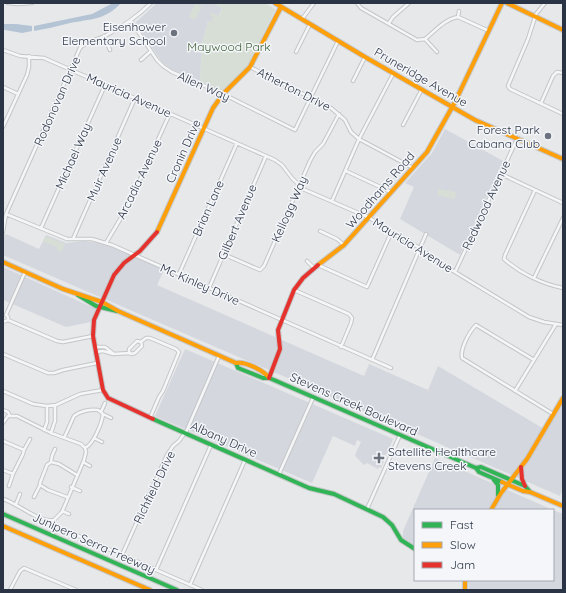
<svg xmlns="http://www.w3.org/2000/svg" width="566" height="593" font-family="Quicksand,sans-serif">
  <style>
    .built { fill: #d4d7dd }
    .green { fill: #d6ded6 }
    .water { fill: #b4c4d5 }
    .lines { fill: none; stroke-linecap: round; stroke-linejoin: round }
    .street-casing { stroke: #c4c6c8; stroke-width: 4.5 }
    .fast-casing { stroke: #c4c6c8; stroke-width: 6 }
    .slow-casing { stroke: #c4c6c8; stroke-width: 6 }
    .jam-casing { stroke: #c4c6c8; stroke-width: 6 }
    .street { stroke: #f5f6f7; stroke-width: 2.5 }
    .fast { stroke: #30b455; stroke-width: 4 }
    .slow { stroke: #ff9f0a; stroke-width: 4 }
    .jam { stroke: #e5322d; stroke-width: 4 }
    .poi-dot { fill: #6c737f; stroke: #f4f6f9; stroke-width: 1.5 }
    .labels { text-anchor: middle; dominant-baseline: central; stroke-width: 3; stroke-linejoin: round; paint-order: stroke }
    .poi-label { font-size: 12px; fill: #2b3445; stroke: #f4f6f9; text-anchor: end }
    .park-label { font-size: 12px; fill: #3f6138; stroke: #f4f6f9 }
    .street-label { font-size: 12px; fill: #2b3445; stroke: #f4f6f9 }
  </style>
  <rect width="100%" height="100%" fill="#e6e8ea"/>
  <path class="built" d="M 157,3 L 213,3 L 222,8 L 215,24 L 208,21 L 202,43 L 200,81 L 173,70 L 162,62 L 135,23 Z
    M 445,129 L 503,161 L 460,255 L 400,219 L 414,187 L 405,183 L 432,153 Z
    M 6,234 L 39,249 L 46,235 L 66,243 L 85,241 L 106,244 L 164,270 L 157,285 L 364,376 L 369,364 L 428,390 L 438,366 L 544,429 L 563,398 L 563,488 L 560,496 L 3,255 L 3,235 Z
    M 3,267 L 96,309 L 91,322 L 66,327 L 3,300 Z
    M 185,349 L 393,439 L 381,468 L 379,467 L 378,469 L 367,463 L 364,465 L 357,458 L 355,455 L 361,442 L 357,440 L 355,446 L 333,436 L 312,483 L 155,416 Z
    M 435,458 L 553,510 L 415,510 L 415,547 L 403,538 L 403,531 Z
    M 553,510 L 563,514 L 563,590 L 469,590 L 468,580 L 553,580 Z"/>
  <path class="green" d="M 195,3 L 202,7 L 195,20 L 189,17 Z
    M 213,3 L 265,3 L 273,8 L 275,10 L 247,69 L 222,91 L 200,81 L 202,43 L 208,21 L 215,23 L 211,21 L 213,17 L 210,15 L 211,12 L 219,16 L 222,8 Z
    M 438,189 L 456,192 L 455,199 L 437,195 Z
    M 45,236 L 65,244 L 62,252 L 57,250 L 57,247 L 43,242 Z"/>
  <path class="water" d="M 113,3 L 121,3 C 106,20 90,19 70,23 C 58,26 46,29 34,31 L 34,26 L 92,14 Z
    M 3,24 L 16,24 L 32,26 L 32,31 L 22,33 L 5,30 L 3,29 Z"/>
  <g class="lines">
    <g class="street-casing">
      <path id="street" d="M 8,3 L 18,4 L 32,3
        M 357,3 L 361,8 L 417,40 L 425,39 C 436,30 445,19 458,17 L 459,11
        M 545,3 L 536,14 L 528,39 L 508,86 L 510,89 L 563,114
        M 458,17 L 489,31
        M 302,19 L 314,3
        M 131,21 L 157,60 L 163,66 L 172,72 L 217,91 L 295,130 L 338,41
        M 389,23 L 393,17 L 409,3
        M 104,36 L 110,50
        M 425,39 L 437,52
        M 3,50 L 20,56 L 44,58 L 275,160 L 282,165 L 292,178 L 303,189 L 370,218 L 391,233 L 409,241 L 450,269 L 529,317 L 544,322 L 563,325
        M 296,52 L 310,24
        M 141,60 L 151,51
        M 250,67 L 331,108 L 345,120 L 351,132 L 359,139 L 413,168
        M 353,81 L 365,57
        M 3,87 L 18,94
        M 541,103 L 553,76 L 557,72 L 563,73
        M 403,125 L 422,89
        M 3,127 L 27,75 L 29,67 L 29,56
        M 346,171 L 391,192
        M 501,174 L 563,203
        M 535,190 L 505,255 L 504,259 C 520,273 542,284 563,288
        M 332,201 L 359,139 L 393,74
        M 6,214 L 67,239 L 92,239 L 112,245 L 391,368
        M 41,228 L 105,85
        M 320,231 L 337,239 L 344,245
        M 3,232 L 6,214 L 80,48 C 87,41 96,40 105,36 C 122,27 137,17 151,3
        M 73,239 L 135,98
        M 106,243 L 128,206 L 170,113
        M 223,254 L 260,270 L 264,266 L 310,161 L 315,152 L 323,144 L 339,114
        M 307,261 L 314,268
        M 318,265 L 367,287 L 391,233
        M 455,272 L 517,139
        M 179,274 L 237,143
        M 534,278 L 563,218
        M 209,288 L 266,156
        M 294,290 L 349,314 L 352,318 L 351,323 L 341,347
        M 6,315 L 25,272
        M 8,320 L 57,341 L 63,342 L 93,336
        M 3,322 L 8,320 L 8,317 L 6,315
        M 137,341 L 141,342 L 142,346 L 135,353 L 131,354 L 129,352 L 129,349 Z
        M 141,342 L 146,338 L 150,338 L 176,349 L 179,352 L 163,391 L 159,397 L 150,418
        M 95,347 L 105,347 L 114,354
        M 96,352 L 103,351 L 113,354 L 130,353
        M 3,354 L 48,373 L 54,373 L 63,370 L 97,363
        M 372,360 L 426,234
        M 534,360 L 476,325 C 469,332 460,349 462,358 L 553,414
        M 3,391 L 33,404 L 47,406 L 56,405 L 80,394 L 103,390
        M 515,391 L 556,324
        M 3,410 L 8,412 L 10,416
        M 101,412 L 105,403
        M 103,414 L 111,418
        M 3,423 L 8,416 L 17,416 L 51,433 L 81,444 L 85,448 L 86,452 L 84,460 L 62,512 L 54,520 C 39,523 19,504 3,499
        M 44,430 L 47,422 L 47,406
        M 51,433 L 55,421 L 55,406
        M 64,438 L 74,416 C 80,411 90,409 98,410 L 103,414 C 102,423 93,445 85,448
        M 94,438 L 102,442
        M 3,441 L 24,450
        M 51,462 L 59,464 L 77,475
        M 83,462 L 90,466
        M 3,470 L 13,474
        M 279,474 L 313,398
        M 40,485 L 48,490 L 67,497
        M 9,486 L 13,474 L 23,454 L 24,450 L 30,439
        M 71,487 L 80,491
        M 34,497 L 40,485 L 40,483 L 47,465 L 51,462 L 52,456 L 55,449
        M 16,504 L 20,494
        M 367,509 L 400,435
        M 62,511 L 69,514
        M 65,530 L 202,590
        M 122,555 L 167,455 L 173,446 L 179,441 L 187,430 L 219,356
        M 156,570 L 211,445
        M 190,585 L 245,460
        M 10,590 L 20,571 L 24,568 L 76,590"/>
    </g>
    <g class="fast-casing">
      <path id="fast" d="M 78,295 L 96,306 L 117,311
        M 236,363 L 238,368 L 263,378 L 269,378 L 274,380 L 476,468 L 479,472 L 502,482
        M 153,419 L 309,488 L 334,494 L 383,517 L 392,525 L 401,540 L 415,549
        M 476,468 L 481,467 L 525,486 L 530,492
        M 494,480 L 498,485 L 498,495
        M 3,514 L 177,590"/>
    </g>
    <g class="slow-casing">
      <path id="slow" d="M 275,3 L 365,57 L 475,120 L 563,159
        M 507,3 L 563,30
        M 157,232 L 213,108 L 223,94 L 250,67 L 281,7
        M 3,262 L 63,289 L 102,302 L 118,311 L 236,363 C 245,361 265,371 269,378
        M 318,265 L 344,245 L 427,152 L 455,102 L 502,3
        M 502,482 L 523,491 L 530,492 L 563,506
        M 491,510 L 501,493 L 527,459 L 563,398
        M 3,526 L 150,590
        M 465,580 L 465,590"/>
    </g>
    <g class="jam-casing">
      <path id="jam" d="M 269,378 L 280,349 L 278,330 L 294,290 L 303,278 L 318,265
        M 153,419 L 108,398 L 103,390 L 93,336 L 94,320 L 114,275 L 124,263 L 140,251 L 157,232
        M 521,467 L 522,479 L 525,486"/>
    </g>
    <use href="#street" class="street"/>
    <use href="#fast" class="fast"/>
    <use href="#slow" class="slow"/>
    <use href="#jam" class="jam"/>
  </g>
  <g class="poi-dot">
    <circle cx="174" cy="33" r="4"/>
    <circle cx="548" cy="136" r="4"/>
    <path d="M377 452h4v4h4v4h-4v4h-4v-4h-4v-4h4z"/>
  </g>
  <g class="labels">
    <g class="poi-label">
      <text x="166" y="26">Eisenhower<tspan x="166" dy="14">Elementary School</tspan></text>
      <text x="540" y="129">Forest Park<tspan x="540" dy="14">Cabana Club</tspan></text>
      <text x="388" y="451" text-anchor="start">Satellite Healthcare<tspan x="388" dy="14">Stevens Creek</tspan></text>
    </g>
    <g class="park-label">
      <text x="229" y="46">Maywood Park</text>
    </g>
    <g class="street-label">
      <text transform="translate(421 77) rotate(30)">Pruneridge Avenue</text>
      <text transform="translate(204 86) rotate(24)">Allen Way</text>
      <text transform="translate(294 89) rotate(27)">Atherton Drive</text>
      <text transform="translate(129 95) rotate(24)">Mauricia Avenue</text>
      <text transform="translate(57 101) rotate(-66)">Rodonovan Drive</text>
      <text transform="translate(183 151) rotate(-66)">Cronin Drive</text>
      <text transform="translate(73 156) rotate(-66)">Michael Way</text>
      <text transform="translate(104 169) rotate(-66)">Muir Avenue</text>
      <text transform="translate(139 179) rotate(-64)">Arcadia Avenue</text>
      <text transform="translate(380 190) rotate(-49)">Woodhams Road</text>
      <text transform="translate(486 205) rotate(-65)">Redwood Avenue</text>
      <text transform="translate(208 208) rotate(-66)">Brian Lane</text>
      <text transform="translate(289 209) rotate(-66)">Kellogg Way</text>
      <text transform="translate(237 222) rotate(-67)">Gilbert Avenue</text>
      <text transform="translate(413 245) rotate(32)">Mauricia Avenue</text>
      <text transform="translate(200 284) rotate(24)">Mc Kinley Drive</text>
      <text transform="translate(354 404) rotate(24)">Stevens Creek Boulevard</text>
      <text transform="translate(224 439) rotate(24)">Albany Drive</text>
      <text transform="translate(154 487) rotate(-64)">Richfield Drive</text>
      <text transform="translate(94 543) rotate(24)">Junipero Serra Freeway</text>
    </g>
  </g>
  <rect width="566" height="593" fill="none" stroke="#2b3445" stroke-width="8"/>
  <rect x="414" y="509" width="140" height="72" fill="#f4f6f9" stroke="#a4a8b1"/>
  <rect x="422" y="522" width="20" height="6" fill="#30b455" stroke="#a4a8b1"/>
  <text x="450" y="529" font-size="12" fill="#2b3445">Fast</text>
  <rect x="422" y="542" width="20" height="6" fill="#ff9f0a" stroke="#a4a8b1"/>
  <text x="450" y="549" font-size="12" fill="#2b3445">Slow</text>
  <rect x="422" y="562" width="20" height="6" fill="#e5322d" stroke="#a4a8b1"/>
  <text x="450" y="569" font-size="12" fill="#2b3445">Jam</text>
</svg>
